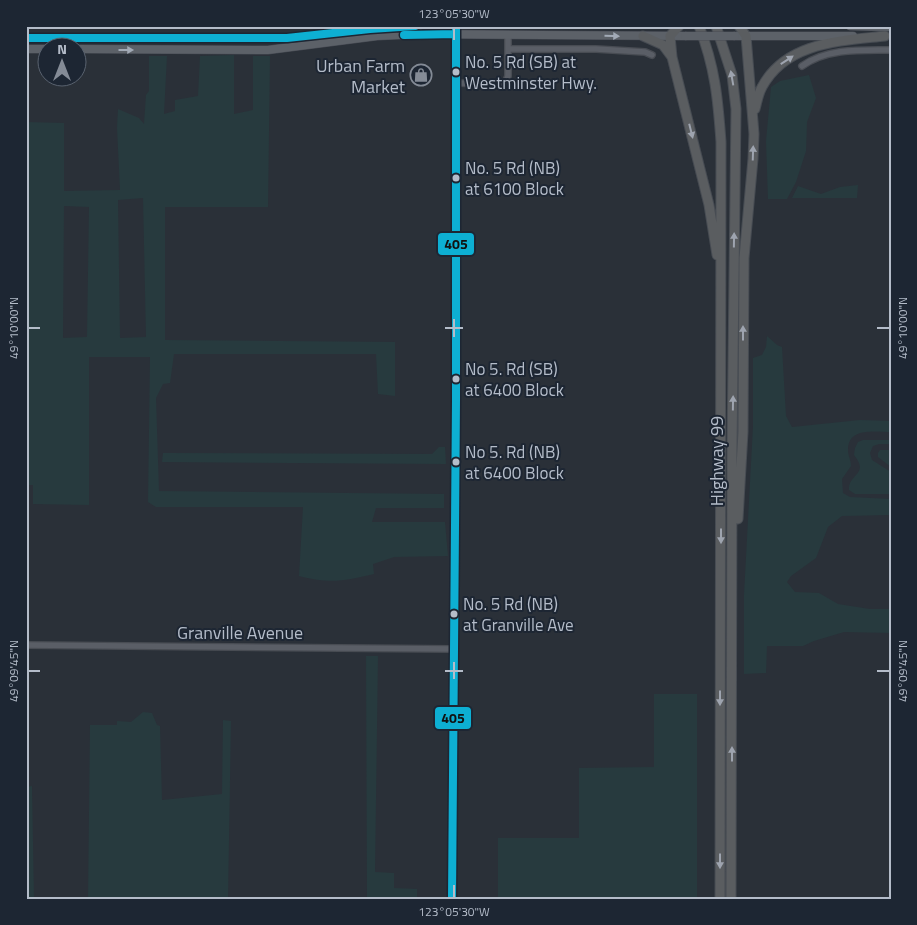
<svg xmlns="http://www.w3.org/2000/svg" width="917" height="925" font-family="'Titillium Web',sans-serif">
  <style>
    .green { fill: #273a3e; fill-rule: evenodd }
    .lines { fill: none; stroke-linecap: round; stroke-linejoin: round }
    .minor-casing { stroke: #484c53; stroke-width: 8 }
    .major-casing { stroke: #484c55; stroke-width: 9 }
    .highway-casing { stroke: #474c53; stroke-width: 11 }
    .minor { stroke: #5a5e66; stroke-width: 5.5 }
    .major { stroke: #5c6168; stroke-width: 8 }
    .highway { stroke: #5a5d60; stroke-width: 9 }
    .major-bridge-casing { stroke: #484c55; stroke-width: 9; stroke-linecap: butt }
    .major-bridge { stroke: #5c6168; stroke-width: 8 }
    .bus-1-casing { stroke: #1d2633; stroke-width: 11 }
    .bus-1 { stroke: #0dafd3; stroke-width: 8 }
    .oneway { fill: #a2aab6 }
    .oneway2 { fill: #9ea4af }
    .ticks { fill: none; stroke: #b4bcc9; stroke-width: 2 }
    .bus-dot { fill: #b4bcc9; stroke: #1d2633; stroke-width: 2 }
    .labels { text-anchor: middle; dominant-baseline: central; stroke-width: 4; stroke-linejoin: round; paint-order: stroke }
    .bus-label { font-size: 17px; fill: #b4bcc9; stroke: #1d2633; text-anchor: start }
    .poi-label { font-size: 18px; fill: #b4bcc9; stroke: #1d2633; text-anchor: end }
    .street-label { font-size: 18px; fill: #b4bcc9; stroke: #1d2633 }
    .line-badge { stroke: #1d2633; stroke-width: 2 }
    .pale-badge-label { font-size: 14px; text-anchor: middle; font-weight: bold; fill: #111 }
    .neatline { fill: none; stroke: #b4bcc9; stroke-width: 2 }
    .ticks-label { font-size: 12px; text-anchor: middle; fill: #b4bcc9 }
  </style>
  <rect width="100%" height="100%" fill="#2a3038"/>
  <path class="green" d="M 26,26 L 204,26 L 26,28 Z
    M 234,55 L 234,114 L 253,110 L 253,56 L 270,56 L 268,207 L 165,207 L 165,340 L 395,342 L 395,396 L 378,394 L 376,354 L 174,354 L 170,383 L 163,384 L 156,398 L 159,491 L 444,494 L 444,508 L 376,508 L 372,522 L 445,522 L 448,556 L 394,557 L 373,564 L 374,574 C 343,581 331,584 299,576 L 303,507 L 156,507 L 148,502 L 150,357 L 89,357 L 89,505 L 33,504 L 33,485 L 26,485 L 26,122 L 64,123 L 64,191 L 120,190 L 117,128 L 118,109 L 139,118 L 144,124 L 146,95 L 149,91 L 149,56 L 167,56 L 164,114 L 175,111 L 175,100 L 198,96 L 200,56 ZM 143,198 L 146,337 L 120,338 L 118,200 ZM 64,206 L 89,207 L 87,337 L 63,338 Z
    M 809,75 L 816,98 L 807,122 L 806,151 L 796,182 L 787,199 L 768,199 L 766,141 L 771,87 L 780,81 Z
    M 858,185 L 857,198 L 792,198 L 798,186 L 821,194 L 840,187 Z
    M 767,336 L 777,345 L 782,347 L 786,416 L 792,427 L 860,420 L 891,421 L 891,432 C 875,432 848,427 848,450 C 848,456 851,460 851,466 L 842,479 L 843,493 L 850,497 L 891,499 L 891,515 L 842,516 L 828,527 L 816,558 L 791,576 L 787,582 L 795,592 L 819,593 L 838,604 L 870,609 L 891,609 L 891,633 L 844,632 L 814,641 L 803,646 L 767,646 L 766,673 L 744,674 L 744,595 L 753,426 L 753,358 L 762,355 L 766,347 Z
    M 863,440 L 891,440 L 891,444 L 879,444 L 873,446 L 870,453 L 872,460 L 891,472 L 891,494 L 855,494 L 849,490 C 848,473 870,475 854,455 L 855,448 L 858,442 Z
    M 439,447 L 445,447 L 446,464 L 162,462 L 163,453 L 432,454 Z
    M 880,450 L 891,450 L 891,467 L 878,457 L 878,453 Z
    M 366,656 L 378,656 L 375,872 L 394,873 L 394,888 L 417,889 L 417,899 L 367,899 Z
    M 654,694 L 697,694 L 697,899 L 498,899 L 498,838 L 579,838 L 579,768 L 654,767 Z
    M 143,712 L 152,713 L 157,725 L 160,726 L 162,800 L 222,794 L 223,720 L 231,721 L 228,899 L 88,899 L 90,725 L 117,725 L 117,721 L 131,722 Z
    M 32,786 L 34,899 L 26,899 L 26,787 Z"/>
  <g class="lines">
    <g class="minor-casing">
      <path id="minor" d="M 509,49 L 596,49 L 645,52 L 652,55
        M 802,66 C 827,48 861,50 891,50
        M 456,83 L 501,84 L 506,81 L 508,76 L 508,35
        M 26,645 L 454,649"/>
    </g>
    <g class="major-casing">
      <path id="major" d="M 850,26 L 891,27
        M 735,36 L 853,36
        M 26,38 L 287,38 L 370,29 L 419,26
        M 26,49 L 48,49
        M 78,49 L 268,50 L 377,36 L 421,34 L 685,36
        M 452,899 L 456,401 L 456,26"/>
    </g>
    <g class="highway-casing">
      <path id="highway" d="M 679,26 L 670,36 L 672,57 L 709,205 L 717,255
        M 699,26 C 715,67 718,99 721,142 L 720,899
        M 716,26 L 732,75 L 736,109 L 732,448 L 731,899
        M 643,36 L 663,45 L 672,57
        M 755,109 C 757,102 758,94 762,87 C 786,42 840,41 885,36
        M 738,519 L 743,432 L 744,258 L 753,159 L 754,134 L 746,36 L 739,26"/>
    </g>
    <use href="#minor" class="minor"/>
    <use href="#major" class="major"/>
    <use href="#highway" class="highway"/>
    <g class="major-bridge-casing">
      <path id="major-bridge" d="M 685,36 L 735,36"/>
    </g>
    <use href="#major-bridge" class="major-bridge"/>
    <g class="bus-1-casing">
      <path id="bus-1" d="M 404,35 L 456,34
        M 26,38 L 287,38 L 370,29 L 415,26
        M 452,899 L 456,401 L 456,26"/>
    </g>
    <use href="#bus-1" class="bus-1"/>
  </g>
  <defs><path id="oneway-solid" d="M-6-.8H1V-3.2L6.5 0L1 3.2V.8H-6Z" transform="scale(1.25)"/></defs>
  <g class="oneway">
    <use href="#oneway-solid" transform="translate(612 36) rotate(1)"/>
    <use href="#oneway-solid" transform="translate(126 50)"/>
  </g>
  <g class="oneway2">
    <use href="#oneway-solid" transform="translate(787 60) rotate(-33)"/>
    <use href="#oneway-solid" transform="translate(732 78) rotate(-100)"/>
    <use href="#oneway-solid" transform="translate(691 131) rotate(76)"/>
    <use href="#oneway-solid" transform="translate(753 153) rotate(-88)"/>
    <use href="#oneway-solid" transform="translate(734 240) rotate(-89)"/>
    <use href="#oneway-solid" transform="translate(743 333) rotate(-90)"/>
    <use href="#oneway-solid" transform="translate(733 403) rotate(-89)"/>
    <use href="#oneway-solid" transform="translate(721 536) rotate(90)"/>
    <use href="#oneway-solid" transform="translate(720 698) rotate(90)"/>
    <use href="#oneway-solid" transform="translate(732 754) rotate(-90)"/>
    <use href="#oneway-solid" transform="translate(720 861) rotate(90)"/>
  </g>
  <path class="ticks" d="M 454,28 L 454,40M 454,319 L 454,337M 28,328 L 40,328M 445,328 L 463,328M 877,328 L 890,328M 454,662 L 454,679M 28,671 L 40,671M 445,671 L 463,671M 877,671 L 890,671M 454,885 L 454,898"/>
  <defs>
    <g id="shop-ring" transform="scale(1.125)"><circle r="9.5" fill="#1d2633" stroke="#848b96" stroke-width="1.5"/><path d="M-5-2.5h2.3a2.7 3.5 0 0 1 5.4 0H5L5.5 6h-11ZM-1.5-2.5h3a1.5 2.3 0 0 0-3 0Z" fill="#848b96"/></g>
  </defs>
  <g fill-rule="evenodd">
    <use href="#shop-ring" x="421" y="75"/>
  </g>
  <g class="bus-dot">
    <circle cx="456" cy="72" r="4.5"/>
    <circle cx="456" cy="178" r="4.5"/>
    <circle cx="456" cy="379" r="4.5"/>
    <circle cx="456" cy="462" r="4.5"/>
    <circle cx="454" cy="614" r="4.5"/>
  </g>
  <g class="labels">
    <g class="bus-label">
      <text x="465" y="62">No. 5 Rd (SB) at<tspan x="465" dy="21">Westminster Hwy.</tspan></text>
      <text x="465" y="168">No. 5 Rd (NB)<tspan x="465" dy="21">at 6100 Block</tspan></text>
      <text x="465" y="369">No 5. Rd (SB)<tspan x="465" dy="21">at 6400 Block</tspan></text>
      <text x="465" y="452">No 5. Rd (NB)<tspan x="465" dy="21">at 6400 Block</tspan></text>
      <text x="463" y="604">No. 5 Rd (NB)<tspan x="463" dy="21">at Granville Ave</tspan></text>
    </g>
    <g class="poi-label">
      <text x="405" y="65">Urban Farm<tspan x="405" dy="21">Market</tspan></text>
    </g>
    <g class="street-label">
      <text transform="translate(716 461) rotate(-90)">Highway 99</text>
      <text x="240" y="632">Granville Avenue</text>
    </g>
  </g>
  <g class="line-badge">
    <rect x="437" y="232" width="38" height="24" rx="5" fill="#0dafd3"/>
    <rect x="434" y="706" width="38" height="24" rx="5" fill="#0dafd3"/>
  </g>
  <g class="pale-badge-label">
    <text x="456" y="249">405</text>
    <text x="453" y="723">405</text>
  </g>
  <rect width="917" height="925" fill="none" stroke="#1d2633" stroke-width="55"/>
  <g transform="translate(62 62)"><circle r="24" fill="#1d2633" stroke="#59626f"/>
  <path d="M0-4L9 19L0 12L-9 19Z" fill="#848b96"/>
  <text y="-8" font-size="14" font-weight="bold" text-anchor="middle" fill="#b4bcc9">N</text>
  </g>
  <rect x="28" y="28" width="862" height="870" class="neatline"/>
  <g class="ticks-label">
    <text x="454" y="18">123°05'30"W</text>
    <text transform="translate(14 328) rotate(-90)" y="4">49°10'00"N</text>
    <text transform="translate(903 328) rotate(-90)" y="4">49°10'00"N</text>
    <text transform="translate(14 671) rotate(-90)" y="4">49°09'45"N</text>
    <text transform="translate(903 671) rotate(-90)" y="4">49°09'45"N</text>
    <text x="454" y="916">123°05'30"W</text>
  </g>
</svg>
